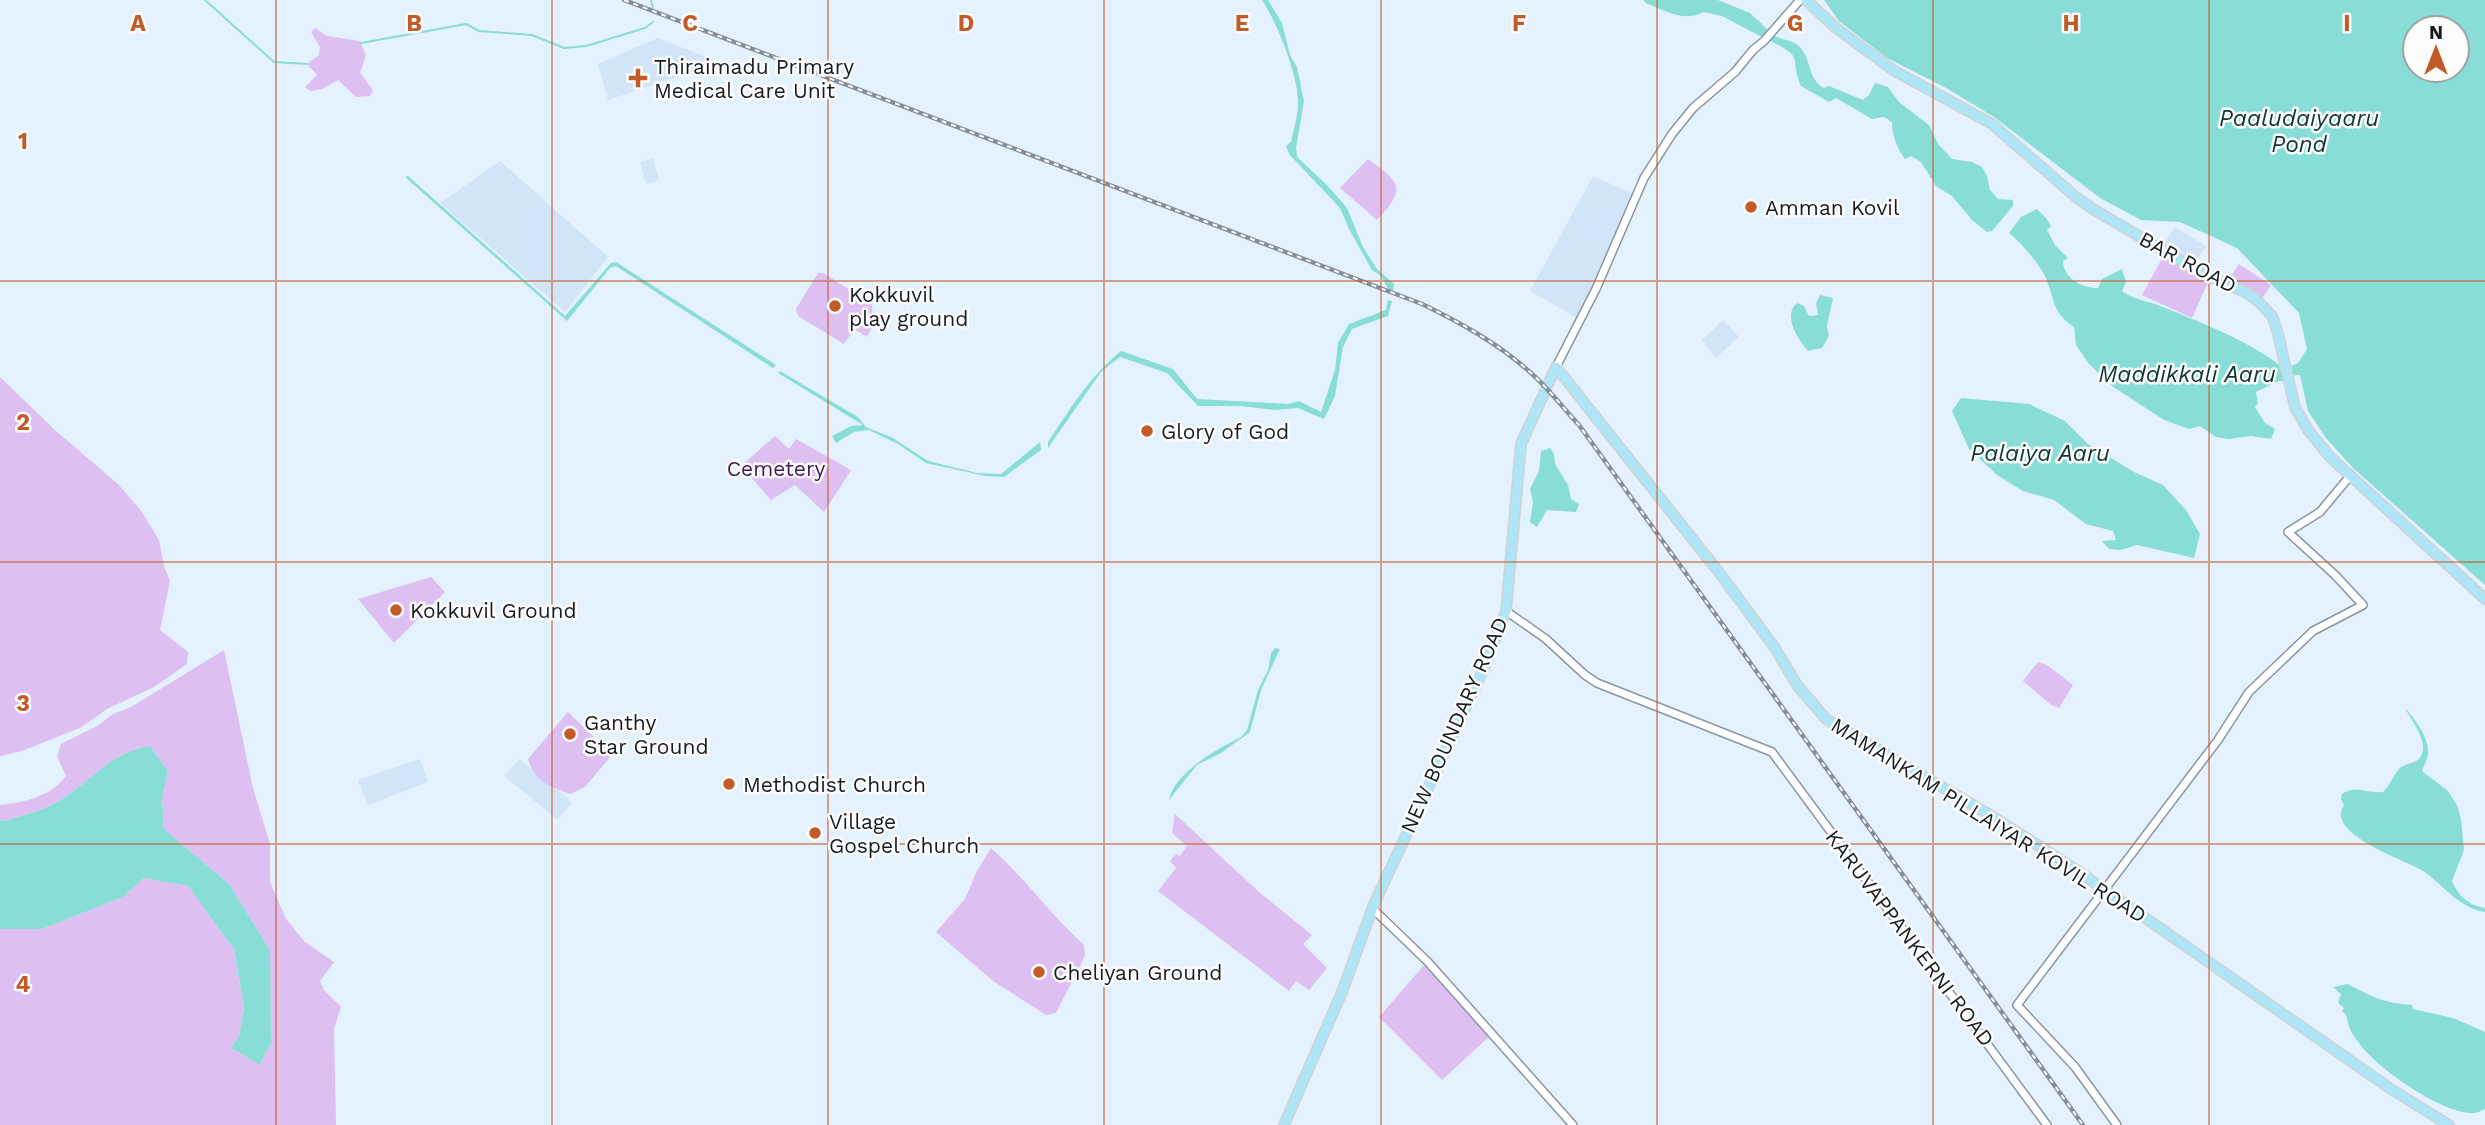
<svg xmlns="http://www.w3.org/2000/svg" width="2485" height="1125" font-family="'Work Sans',sans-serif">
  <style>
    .built { fill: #d2e4f8 }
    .green { fill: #ddbff1 }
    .water { fill: #88ddd6; fill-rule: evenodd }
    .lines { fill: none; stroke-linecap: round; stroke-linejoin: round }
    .stream { stroke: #88ddd6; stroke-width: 2 }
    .minor-casing { stroke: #8a96a3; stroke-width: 10 }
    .major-casing { stroke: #d1d2d3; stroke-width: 12 }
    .minor { stroke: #fff; stroke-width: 7 }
    .major { stroke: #afe6f7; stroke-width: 9 }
    .rail-casing { stroke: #858f99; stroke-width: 4.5 }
    .rail { stroke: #fcfcfc; stroke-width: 2; stroke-dasharray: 5; stroke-linecap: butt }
    .grid { fill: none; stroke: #c15c2a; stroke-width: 2; stroke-opacity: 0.55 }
    .poi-dot { fill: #c15c2a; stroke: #fcfcfc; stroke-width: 2.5 }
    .labels { text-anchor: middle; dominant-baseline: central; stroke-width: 5; stroke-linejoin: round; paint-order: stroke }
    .poi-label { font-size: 21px; fill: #171c21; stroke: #fcfcfc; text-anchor: start }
    .street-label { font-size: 21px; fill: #171c21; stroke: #fcfcfc }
    .park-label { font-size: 21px; fill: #411757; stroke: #fcfcfc }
    .water-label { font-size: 23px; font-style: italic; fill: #0d3734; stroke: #fcfcfc }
    .grid-label { font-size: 23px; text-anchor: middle; font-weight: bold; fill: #c15c2a; stroke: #fcfcfc; stroke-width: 5; stroke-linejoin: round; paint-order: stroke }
  </style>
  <rect width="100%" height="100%" fill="#e4f1ff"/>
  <path class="built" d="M 658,38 L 711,59 L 710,66 L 608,100 L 598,64 Z
    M 653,158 L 659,180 L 646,184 L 640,162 Z
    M 500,161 L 608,257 L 565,312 L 440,203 Z
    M 1593,176 L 1634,194 L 1577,318 L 1530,291 Z
    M 2175,227 L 2206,246 L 2193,267 L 2161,247 Z
    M 1723,320 L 1739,337 L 1716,358 L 1702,340 Z
    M 420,759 L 428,782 L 368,805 L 358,780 Z
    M 519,759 L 572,802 L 558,820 L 504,776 Z"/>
  <path class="green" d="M 315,28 L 327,36 L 360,41 L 366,55 L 360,73 L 373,90 L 370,96 L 356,97 L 338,80 L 322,89 L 310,91 L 305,87 L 317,75 L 307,64 L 319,55 L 320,47 L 311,32 Z
    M 1368,159 C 1401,183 1407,188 1377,220 L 1340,188 Z
    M 2164,255 L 2209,280 L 2192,318 L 2142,295 Z
    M 2239,264 L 2271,285 L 2261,300 L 2229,279 Z
    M 818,273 L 823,273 L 872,304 L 873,325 L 867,337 L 854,329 L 844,344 L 798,316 L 796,309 Z
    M 0,377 L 56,431 L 118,484 L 142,512 L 159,540 L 164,566 L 170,581 L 160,630 L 188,652 L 187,664 L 154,687 L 107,709 L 80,728 L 22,751 L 0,756 Z
    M 775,436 L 789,449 L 796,439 L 851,470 L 824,512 L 795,485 L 771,500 L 741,466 Z
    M 431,577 L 445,592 L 394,643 L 358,599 Z
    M 224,650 L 253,788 L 270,844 L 270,882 L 286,919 L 305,942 L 334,962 L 320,981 L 324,990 L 341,1007 L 334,1029 L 336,1125 L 0,1125 L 0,929 L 42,929 L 123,897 L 144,878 L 188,886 L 234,949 L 244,1008 L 239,1036 L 231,1048 L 260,1065 L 271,1043 L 270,950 L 229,884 L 164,829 L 162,799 L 168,771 L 150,746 C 107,753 92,782 57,802 C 43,811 22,815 5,821 L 0,820 L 0,805 C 25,802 50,797 66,776 L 57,756 L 61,744 L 99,725 L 113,714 L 131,707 Z
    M 2038,662 L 2047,665 L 2073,685 L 2059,708 L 2051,705 L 2023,681 Z
    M 568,712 L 612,755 L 585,787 L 570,794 C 549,786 535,782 528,759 Z
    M 1175,814 L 1259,892 L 1312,935 L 1303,944 L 1327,968 L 1309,990 L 1296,981 L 1289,991 L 1158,891 L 1176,868 L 1170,861 L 1176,854 L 1180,856 L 1187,846 L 1172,833 Z
    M 991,848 C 1025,878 1051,915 1084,945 L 1085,955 L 1082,962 L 1056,1013 L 1046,1015 L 993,981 L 936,932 L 965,899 L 977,871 Z
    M 1425,964 L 1490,1036 L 1442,1080 L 1379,1017 Z"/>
  <path class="water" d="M 1262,0 L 1268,0 L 1282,23 L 1290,55 L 1297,67 L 1304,101 L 1296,148 L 1297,157 L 1327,185 L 1347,208 L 1363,247 L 1377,269 L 1394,284 L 1393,291 L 1388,289 L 1381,276 L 1372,270 L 1349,229 L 1340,208 L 1289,154 L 1286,146 L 1291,142 C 1294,128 1299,112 1298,98 C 1296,70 1277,23 1262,0 Z
    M 1643,0 L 1718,0 L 1750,13 L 1768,30 L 1762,37 L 1722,16 L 1703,12 C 1686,23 1663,10 1646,3 Z
    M 1824,0 L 2485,0 L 2485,585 L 2353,468 L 2326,438 L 2308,411 L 2300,375 L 2291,376 L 2289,367 L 2298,363 L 2307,349 L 2299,313 L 2237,248 L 2180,222 L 2141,220 L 2100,198 L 1994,117 L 1948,89 L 1887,58 L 1839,21 ZM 2415,28 L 2457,28 L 2457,70 L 2415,70 Z
    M 1773,35 C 1781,40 1794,40 1800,47 C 1813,62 1805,73 1823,88 L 1829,86 L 1863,100 L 1869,95 L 1875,83 L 1888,87 L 1899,102 L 1929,125 L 1938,144 L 1952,159 L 1972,162 L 1982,167 L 1987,176 L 1990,190 L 1998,199 L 2013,200 L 2013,206 L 1992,231 L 1987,232 L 1972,220 L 1952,196 L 1936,186 L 1921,162 L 1911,156 L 1905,159 C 1897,148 1892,136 1892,122 L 1884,117 L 1872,119 L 1836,98 L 1829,102 L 1801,86 C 1788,55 1807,60 1769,40 Z
    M 408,176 L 565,316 L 611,263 L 616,262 L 776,365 L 773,368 L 616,266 L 610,268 L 567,321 L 405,177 Z
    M 2037,209 L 2046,218 L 2051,226 L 2047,230 L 2055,245 L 2068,258 L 2063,261 C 2063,278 2082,288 2098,288 L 2102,279 L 2122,269 L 2126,282 L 2122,291 C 2133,299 2146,301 2158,305 C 2200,322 2245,339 2281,366 L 2284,381 L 2279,381 L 2256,392 L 2258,403 L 2255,407 L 2265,423 L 2275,429 L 2271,439 L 2251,436 L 2229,439 L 2216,437 L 2200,426 L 2189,429 L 2164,420 L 2112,386 L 2089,364 L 2076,345 L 2074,327 C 2051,312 2055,298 2045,276 C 2037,261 2022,244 2009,233 L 2021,217 Z
    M 1820,295 L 1833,298 L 1827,326 L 1829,336 L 1822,348 L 1808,351 C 1798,339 1782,316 1797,303 L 1804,306 L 1809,316 L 1818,315 L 1816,303 Z
    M 1388,300 L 1392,301 L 1388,316 L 1352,329 L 1343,347 L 1335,396 L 1324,419 L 1298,408 L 1275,410 L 1241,406 L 1198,406 L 1167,373 L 1120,357 L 1101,372 L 1048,448 L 1048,442 C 1070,409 1090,376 1121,351 L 1173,369 L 1197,399 L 1288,404 L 1299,401 L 1321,412 L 1335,370 L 1338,343 L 1349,324 L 1386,310 Z
    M 780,371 L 858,417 L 866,427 L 893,438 L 928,461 L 977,473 L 1001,474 L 1040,442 L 1041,450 L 1004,477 L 985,476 L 926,463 L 898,444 L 869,430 L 854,432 L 836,443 L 832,436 L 851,426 L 863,425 L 778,373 Z
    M 1961,398 L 2029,404 L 2065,421 L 2088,444 L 2134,472 L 2163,485 L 2186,510 L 2200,534 L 2194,558 L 2137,545 L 2121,550 L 2109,549 L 2102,541 L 2116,540 L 2113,531 L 2086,524 L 2054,500 L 2023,491 L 1997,475 L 1969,449 L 1952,411 Z
    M 1550,448 L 1554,454 L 1555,464 L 1568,485 L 1571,499 L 1579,504 L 1576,512 L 1547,510 L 1537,527 L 1530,522 L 1533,502 L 1530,489 L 1539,471 L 1541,451 Z
    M 1275,648 L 1280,649 L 1261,690 L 1250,732 L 1221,753 L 1197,765 L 1169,800 C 1174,773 1217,749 1241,737 L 1247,730 L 1258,690 L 1268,670 L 1271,653 Z
    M 2405,708 C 2415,719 2430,739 2428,755 C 2427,760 2424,765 2422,771 L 2448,791 L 2457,805 L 2461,819 L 2464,850 L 2452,881 C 2457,895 2470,906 2485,908 L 2485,912 C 2457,907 2445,886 2423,871 C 2406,860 2324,834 2344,805 L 2341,799 L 2342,794 C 2357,784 2367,794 2383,792 C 2390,785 2393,776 2399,769 C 2405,763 2414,764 2419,759 C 2432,744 2410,719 2405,708 Z
    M 150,746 L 168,771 L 162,799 L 164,829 L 229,884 L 270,950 L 271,1043 L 260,1065 L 231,1048 L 239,1036 L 244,1008 L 234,949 L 188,886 L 144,878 L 123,897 L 42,929 L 0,929 L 0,820 L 5,821 C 22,815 43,811 57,802 C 92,782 107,753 150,746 Z
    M 2348,984 C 2370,996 2386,1004 2412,1005 L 2413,1009 L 2453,1018 L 2485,1032 L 2485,1109 C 2482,1110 2478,1113 2475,1113 C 2445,1116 2375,1067 2359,1043 C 2356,1039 2352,1034 2350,1029 C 2347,1022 2349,1017 2342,1011 L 2344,1008 L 2338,1003 L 2341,994 L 2333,987 Z"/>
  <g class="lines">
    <path class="stream" d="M 205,0 L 274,62 L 307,64
      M 651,0 L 653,8
      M 361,43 L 466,24 L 479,31 L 532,35 L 564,48 L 586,46 L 645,28 L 653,22"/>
    <g class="minor-casing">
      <path id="minor" d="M 1556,367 L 1596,289 L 1644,178 L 1672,134 L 1693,108 L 1735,72 L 1753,50 L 1764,41 L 1800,0
        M 1506,611 L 1546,639 L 1585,675 L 1597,683 L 1772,752 L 2047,1125
        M 1373,909 L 1428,962 L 1573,1125
        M 2117,1125 L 2075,1067 L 2017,1005 L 2218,740 L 2249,692 L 2313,631 L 2363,605 L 2335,575 L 2288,532 L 2320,512 L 2350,476"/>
    </g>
    <g class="major-casing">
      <path id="major" d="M 1806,0 L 1836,28 L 1893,70 L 1992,124 L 2076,197 L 2093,209 L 2203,274 L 2245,292 L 2259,302 L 2272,316 L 2277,330 L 2295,407 L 2308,430 L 2330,457 L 2485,599
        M 1284,1125 L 1342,992 L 1374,904 L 1486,664 L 1506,611 L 1521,444 L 1556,367 L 1721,575 L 1775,648 L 1797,685 L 1826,719 L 1990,815 L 2075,869 L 2391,1089 L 2449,1125"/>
    </g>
    <use href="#minor" class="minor"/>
    <use href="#major" class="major"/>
    <g class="rail-casing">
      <path id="rail" d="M 624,0 L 1422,304 C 1461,323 1499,344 1531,373 C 1549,389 1563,408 1579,425 L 2083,1125"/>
    </g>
    <use href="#rail" class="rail"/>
  </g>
  <path class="grid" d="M 276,0 L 276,1125M 552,0 L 552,1125M 828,0 L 828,1125M 1104,0 L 1104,1125M 1381,0 L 1381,1125M 1657,0 L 1657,1125M 1933,0 L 1933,1125M 2209,0 L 2209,1125M 0,281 L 2485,281M 0,562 L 2485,562M 0,844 L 2485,844"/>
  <g class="poi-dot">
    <path d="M634.5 67.5h7v7h7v7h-7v7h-7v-7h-7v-7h7z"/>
    <circle cx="1751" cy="207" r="7"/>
    <circle cx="835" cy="306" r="7"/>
    <circle cx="1147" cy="431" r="7"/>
    <circle cx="396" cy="610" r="7"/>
    <circle cx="570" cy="734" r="7"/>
    <circle cx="729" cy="784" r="7"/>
    <circle cx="815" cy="833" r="7"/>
    <circle cx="1039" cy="972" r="7"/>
  </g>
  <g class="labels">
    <g class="poi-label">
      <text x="654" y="66">Thiraimadu Primary<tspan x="654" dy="24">Medical Care Unit</tspan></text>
      <text x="1765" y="207">Amman Kovil</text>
      <text x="849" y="294">Kokkuvil<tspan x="849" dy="24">play ground</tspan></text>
      <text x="1161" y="431">Glory of God</text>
      <text x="410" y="610">Kokkuvil Ground</text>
      <text x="584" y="722">Ganthy<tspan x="584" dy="24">Star Ground</tspan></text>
      <text x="743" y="784">Methodist Church</text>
      <text x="829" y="821">Village<tspan x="829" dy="24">Gospel Church</tspan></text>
      <text x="1053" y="972">Cheliyan Ground</text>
    </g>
    <g class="street-label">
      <text transform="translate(2188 262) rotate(28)">BAR ROAD</text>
      <text transform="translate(1454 725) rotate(-66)">NEW BOUNDARY ROAD</text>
      <text transform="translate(1989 820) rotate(32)">MAMANKAM PILLAIYAR KOVIL ROAD</text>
      <text transform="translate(1910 938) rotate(53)">KARUVAPPANKERNI ROAD</text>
    </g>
    <g class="park-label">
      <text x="776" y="468">Cemetery</text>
    </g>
    <g class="water-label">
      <text x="2299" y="118">Paaludaiyaaru<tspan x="2299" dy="26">Pond</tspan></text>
      <text x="2187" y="374">Maddikkali Aaru</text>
      <text x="2040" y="453">Palaiya Aaru</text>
    </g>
  </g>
  <g class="grid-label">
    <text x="138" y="31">A</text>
    <text x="414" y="31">B</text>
    <text x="690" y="31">C</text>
    <text x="966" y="31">D</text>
    <text x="1242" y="31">E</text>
    <text x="1519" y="31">F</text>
    <text x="1795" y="31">G</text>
    <text x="2071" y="31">H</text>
    <text x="2347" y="31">I</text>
    <text x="23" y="149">1</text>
    <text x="23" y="430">2</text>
    <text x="23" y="711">3</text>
    <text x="23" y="992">4</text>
  </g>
  <g transform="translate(2436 49)"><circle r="33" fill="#fcfcfc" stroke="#a0a2a4" stroke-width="2"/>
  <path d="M0-5L12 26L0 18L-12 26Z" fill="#c15c2a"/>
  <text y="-10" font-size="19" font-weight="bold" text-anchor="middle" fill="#171c21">N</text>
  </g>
</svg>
